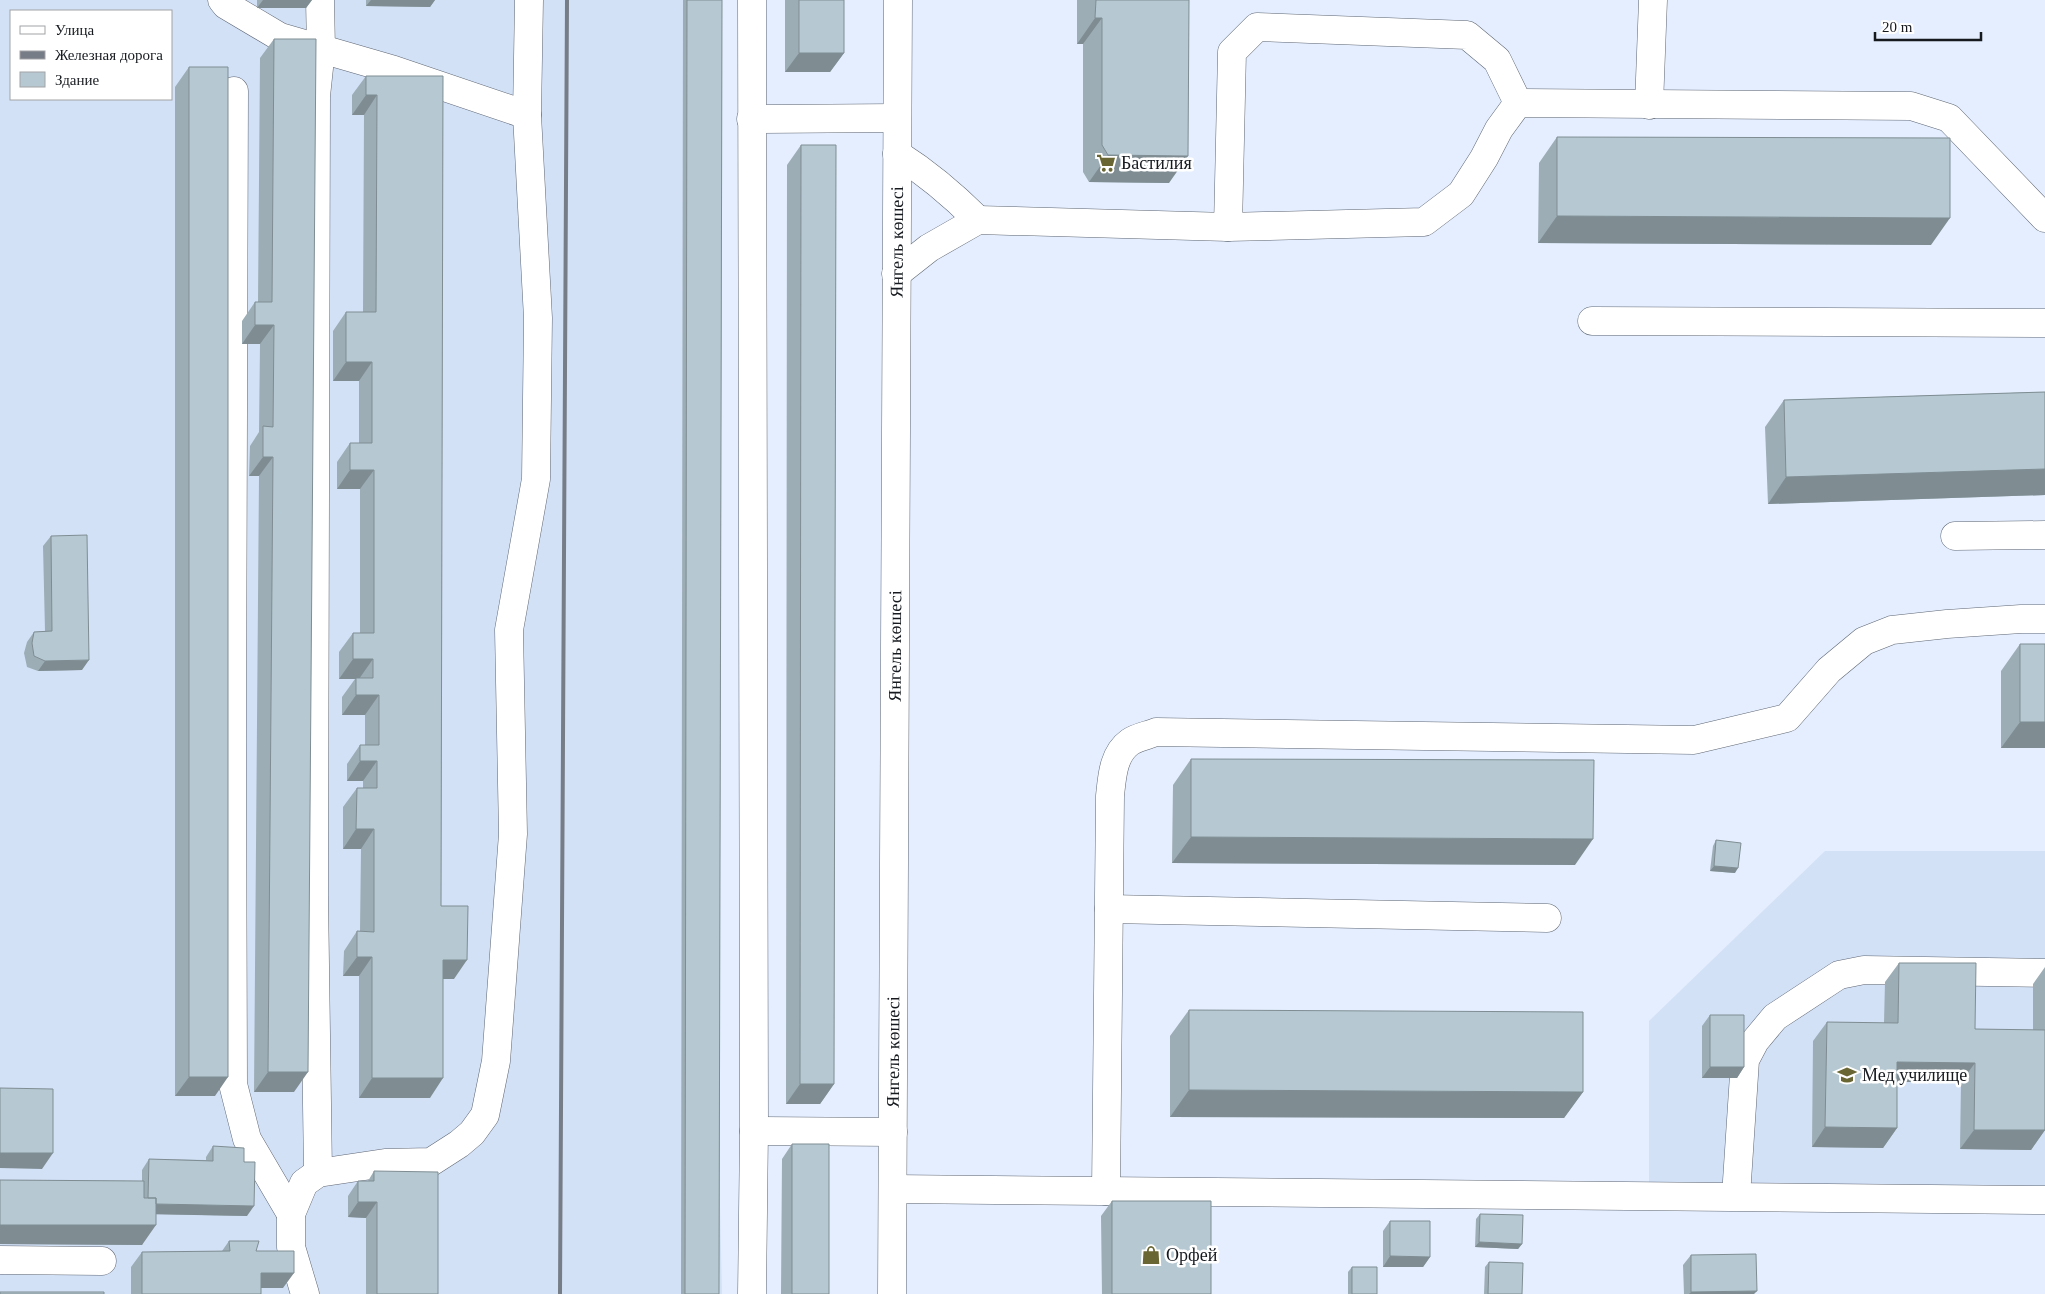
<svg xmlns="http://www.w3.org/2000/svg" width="2045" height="1294" font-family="'Times New Roman',serif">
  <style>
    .built { fill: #d3e1f7; fill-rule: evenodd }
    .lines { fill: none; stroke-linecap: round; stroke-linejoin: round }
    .minor-casing { stroke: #5e6673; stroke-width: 29 }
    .minor { stroke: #fff; stroke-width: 28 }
    .rail { stroke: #767d87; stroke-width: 4 }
    .wall { fill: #9dadb5 }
    .shaded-wall { fill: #7f8d93 }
    .building { fill: #b6c9d2; stroke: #7f8d93 }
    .labels { text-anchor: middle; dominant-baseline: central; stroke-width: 5; stroke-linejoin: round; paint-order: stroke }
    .poi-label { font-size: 18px; fill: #161a1f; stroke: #fff; text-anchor: start }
    .street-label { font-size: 18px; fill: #161a1f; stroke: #fff }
  </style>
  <rect width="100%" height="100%" fill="#e4eefe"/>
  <path class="built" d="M 0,0 L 693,0 L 722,1294 L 0,1294 ZM 11,11 L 171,11 L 171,99 L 11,99 Z
    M 1825,851 L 2045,851 L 2045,1200 L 1649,1196 L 1649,1021 Z"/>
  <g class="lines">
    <g class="minor-casing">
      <g id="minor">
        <path d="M 222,0 L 226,5 L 280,37 L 394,70 L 527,115"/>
        <path d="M 234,91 L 232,741 L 233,1084 L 247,1139 L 291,1214"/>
        <path d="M 1649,105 L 1653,0"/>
        <path d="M 751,119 L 897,118"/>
        <path d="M 897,154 C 927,173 953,195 978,220"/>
        <path d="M 1228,227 L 1232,52 L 1257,27 L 1467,35 L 1497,60 L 1518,103"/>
        <path d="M 896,274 L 929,248 L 978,220 L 1228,227 L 1424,222 L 1461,194 L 1484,158 L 1499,129 L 1518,103 L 1911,106 L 1949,118 L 2045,218"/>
        <path d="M 1592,321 L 2045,323"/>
        <path d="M 1955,536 L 2045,535"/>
        <path d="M 1109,909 L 1547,918"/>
        <path d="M 754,1131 L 893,1132"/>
        <path d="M 318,1173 L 314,896 L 316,96 L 321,49 L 320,0"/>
        <path d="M 893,1189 L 2045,1200"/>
        <path d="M 1106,1191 L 1110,796 C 1112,777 1113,754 1130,742 C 1137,737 1149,735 1156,732 L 1694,740 L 1787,718 L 1829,670 L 1864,641 L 1892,630 L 1947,624 L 2021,619 L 2045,619"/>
        <path d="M 1736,1196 L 1745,1060 L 1755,1041 L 1775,1017 L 1839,975 L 1864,970 L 2045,973"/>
        <path d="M 0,1260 L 102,1261"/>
        <path d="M 305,1294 L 291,1247 L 291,1214 L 304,1183 L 318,1173 L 385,1163 L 431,1162 L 459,1144 L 472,1133 L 485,1115 L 496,1061 L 513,834 L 509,630 L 536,479 L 538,318 L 527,115 L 529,0"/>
        <path d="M 752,1294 L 754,1131 L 752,0"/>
        <path id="s1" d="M 892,1294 L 898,0"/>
      </g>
    </g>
    <use href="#minor" class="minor"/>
    <path class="rail" d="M 560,1294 L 567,0"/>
  </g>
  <path class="wall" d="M 257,0 L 312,0 L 306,8 L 257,8 Z
    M 366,0 L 435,0 L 430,7 L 366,6 Z
    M 683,0 L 722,0 L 719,1294 L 681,1294 Z
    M 785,0 L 844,0 L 844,53 L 830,72 L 785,72 Z
    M 1077,0 L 1189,0 L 1169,183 L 1089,182 L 1083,172 L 1083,44 L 1077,44 Z
    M 274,39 L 294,1092 L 254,1092 L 259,476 L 249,476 L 250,446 L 259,432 L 260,344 L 242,344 L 242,321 L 255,302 L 258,302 L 260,58 Z
    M 189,67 L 215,1096 L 175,1096 L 175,87 Z
    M 366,76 L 443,76 L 441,906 L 454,979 L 443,979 L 430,1098 L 359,1098 L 359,976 L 343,976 L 344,951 L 357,931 L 360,931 L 361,849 L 343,849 L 343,807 L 357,788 L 363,788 L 363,781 L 347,781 L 347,764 L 360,745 L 365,745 L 365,715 L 342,715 L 342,697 L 355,679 L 339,679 L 339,652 L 353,633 L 360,633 L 360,489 L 337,489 L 337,462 L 350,443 L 359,443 L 359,381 L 333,381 L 333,331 L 346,312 L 363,312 L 364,115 L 352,115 L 352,95 Z
    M 1557,137 L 1931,245 L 1538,243 L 1539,163 Z
    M 801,145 L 834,1084 L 820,1104 L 786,1104 L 787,165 Z
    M 2045,392 L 2045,495 L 1768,504 L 1765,427 L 1784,400 Z
    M 51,536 L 82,670 L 38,671 L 27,667 L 24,653 L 27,642 L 34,632 L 45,631 L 43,546 Z
    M 2020,644 L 2045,748 L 2001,748 L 2001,671 Z
    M 1191,759 L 1575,865 L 1172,863 L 1173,785 Z
    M 1716,840 L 1735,873 L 1710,871 L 1713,846 Z
    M 1899,963 L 1975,1029 L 2033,1030 L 2033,984 L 2045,967 L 2045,1130 L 2031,1150 L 1960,1149 L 1961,1082 L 1897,1082 L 1897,1128 L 1883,1148 L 1812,1147 L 1813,1041 L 1827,1022 L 1884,1023 L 1885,982 Z
    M 1189,1010 L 1583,1092 L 1564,1118 L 1170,1117 L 1170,1036 Z
    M 1710,1015 L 1744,1067 L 1737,1078 L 1702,1078 L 1702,1026 Z
    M 792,1144 L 829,1294 L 781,1294 L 782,1159 Z
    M 213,1146 L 244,1162 L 247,1216 L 156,1214 L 142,1245 L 0,1244 L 0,1180 L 142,1181 L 142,1170 L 149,1159 L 206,1160 L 206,1157 Z
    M 374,1171 L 438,1294 L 366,1294 L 366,1218 L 348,1217 L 348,1196 L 358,1181 L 368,1181 Z
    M 1112,1201 L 1211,1294 L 1102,1294 L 1101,1216 Z
    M 1480,1214 L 1522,1244 L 1518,1249 L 1475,1247 L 1476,1219 Z
    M 1390,1221 L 1430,1257 L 1423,1267 L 1383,1267 L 1383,1231 Z
    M 229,1241 L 283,1288 L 261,1288 L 261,1294 L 131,1294 L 131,1267 L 142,1252 L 222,1251 Z
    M 1691,1255 L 1754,1294 L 1684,1294 L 1683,1265 Z
    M 1489,1262 L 1522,1294 L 1484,1294 L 1485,1267 Z
    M 1352,1267 L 1377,1294 L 1348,1294 L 1348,1272 Z"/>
  <path class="shaded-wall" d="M 263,0 L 312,0 L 306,8 L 257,8 Z
    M 371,0 L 435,0 L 430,7 L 366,6 Z
    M 1095,18 L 1102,18 L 1083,44 L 1077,44 Z
    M 799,53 L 844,53 L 830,72 L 785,72 Z
    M 366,95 L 377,95 L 364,115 L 352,115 Z
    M 1108,155 L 1188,156 L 1169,183 L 1089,182 Z
    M 1557,216 L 1950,218 L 1931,245 L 1538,243 Z
    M 255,325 L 274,325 L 260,344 L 242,344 Z
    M 346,362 L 372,362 L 359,381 L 333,381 Z
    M 263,457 L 273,457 L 259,476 L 249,476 Z
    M 2045,469 L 2045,495 L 1768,504 L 1786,477 Z
    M 350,470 L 374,470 L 360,489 L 337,489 Z
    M 353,659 L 373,659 L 359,679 L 339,679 Z
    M 89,660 L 82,670 L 38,671 L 45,661 Z
    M 356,695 L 379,695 L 365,715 L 342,715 Z
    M 2020,722 L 2045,722 L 2045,748 L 2001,748 Z
    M 360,761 L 377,761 L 363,781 L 347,781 Z
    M 356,829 L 374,829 L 361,849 L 343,849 Z
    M 1191,837 L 1593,839 L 1575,865 L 1172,863 Z
    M 1714,866 L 1738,868 L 1735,873 L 1710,871 Z
    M 357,957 L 372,957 L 359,976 L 343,976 Z
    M 443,960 L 467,960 L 454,979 L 430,979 Z
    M 1897,1062 L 1975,1063 L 1961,1082 L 1884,1082 Z
    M 1710,1067 L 1744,1067 L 1737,1078 L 1702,1078 Z
    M 268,1072 L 308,1072 L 294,1092 L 254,1092 Z
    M 189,1077 L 228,1077 L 215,1096 L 175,1096 Z
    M 372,1078 L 443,1078 L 430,1098 L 359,1098 Z
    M 800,1084 L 834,1084 L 820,1104 L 786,1104 Z
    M 1189,1090 L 1583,1092 L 1564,1118 L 1170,1117 Z
    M 1825,1127 L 1897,1128 L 1883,1148 L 1812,1147 Z
    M 1974,1130 L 2045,1130 L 2031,1150 L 1960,1149 Z
    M 0,1153 L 53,1153 L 42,1169 L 0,1168 Z
    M 358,1202 L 377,1202 L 366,1218 L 348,1217 Z
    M 148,1204 L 254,1206 L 247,1216 L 141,1214 Z
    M 0,1225 L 156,1225 L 142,1245 L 0,1244 Z
    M 1479,1242 L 1522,1244 L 1518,1249 L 1475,1247 Z
    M 1390,1256 L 1430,1257 L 1423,1267 L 1383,1267 Z
    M 261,1273 L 294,1273 L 283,1288 L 250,1288 Z
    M 1757,1291 L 1754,1294 L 1689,1294 L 1691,1292 Z"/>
  <path class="building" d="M 687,0 L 722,0 L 719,1294 L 685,1294 Z
    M 799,0 L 844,0 L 844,53 L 799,53 Z
    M 1096,0 L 1189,0 L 1188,156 L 1108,155 L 1102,145 L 1102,18 L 1095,18 Z
    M 274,39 L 316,39 L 308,1072 L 268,1072 L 273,457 L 263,457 L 263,426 L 273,427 L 274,325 L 255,325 L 255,302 L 272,302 Z
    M 189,67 L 228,67 L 228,1077 L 189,1077 Z
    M 366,76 L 443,76 L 441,906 L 468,906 L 467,960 L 443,960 L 443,1078 L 372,1078 L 372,957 L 357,957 L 357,931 L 374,932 L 374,829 L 356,829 L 357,788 L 377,788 L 377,761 L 360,761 L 360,745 L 379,745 L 379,695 L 356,695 L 356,678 L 373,678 L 373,659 L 353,659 L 353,633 L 374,633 L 374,470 L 350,470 L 350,443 L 372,443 L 372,362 L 346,362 L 346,312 L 376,312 L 377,95 L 366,95 Z
    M 1557,137 L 1950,138 L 1950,218 L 1557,216 Z
    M 801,145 L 836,145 L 834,1084 L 800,1084 Z
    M 2045,392 L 2045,469 L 1786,477 L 1784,400 Z
    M 87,535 L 89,660 L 45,661 L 34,656 L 32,643 L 34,632 L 52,631 L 51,536 Z
    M 2020,644 L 2045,644 L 2045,722 L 2020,722 Z
    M 1191,759 L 1594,760 L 1593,839 L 1191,837 Z
    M 1716,840 L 1741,843 L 1738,868 L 1714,866 Z
    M 1899,963 L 1976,963 L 1975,1029 L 2045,1030 L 2045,1130 L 1974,1130 L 1975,1063 L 1897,1062 L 1897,1128 L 1825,1127 L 1827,1022 L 1898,1023 Z
    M 1189,1010 L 1583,1012 L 1583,1092 L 1189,1090 Z
    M 1710,1015 L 1744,1015 L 1744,1067 L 1710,1067 Z
    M 0,1088 L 53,1089 L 53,1153 L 0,1153 Z
    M 792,1144 L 829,1144 L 829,1294 L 792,1294 Z
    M 213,1146 L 244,1148 L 244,1162 L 255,1162 L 254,1206 L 156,1204 L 156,1198 L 148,1198 L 149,1159 L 213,1161 Z
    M 374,1171 L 438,1172 L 438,1294 L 377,1294 L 377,1202 L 358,1202 L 358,1181 L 374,1181 Z
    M 0,1180 L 144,1181 L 144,1198 L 156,1198 L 156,1225 L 0,1225 Z
    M 1112,1201 L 1211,1201 L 1211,1294 L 1112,1294 Z
    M 1480,1214 L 1523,1215 L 1522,1244 L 1479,1242 Z
    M 1390,1221 L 1430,1221 L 1430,1257 L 1390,1256 Z
    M 229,1241 L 259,1241 L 256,1251 L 294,1251 L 294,1273 L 261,1273 L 261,1294 L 142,1294 L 142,1252 L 230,1251 Z
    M 1756,1254 L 1757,1291 L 1691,1292 L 1691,1255 Z
    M 1489,1262 L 1523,1263 L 1522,1294 L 1488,1294 Z
    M 1352,1267 L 1377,1267 L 1377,1294 L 1352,1294 Z
    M 0,1292 L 104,1292 L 104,1294 L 0,1294 Z"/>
  <defs>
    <g id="supermarket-bare" transform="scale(1.5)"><path d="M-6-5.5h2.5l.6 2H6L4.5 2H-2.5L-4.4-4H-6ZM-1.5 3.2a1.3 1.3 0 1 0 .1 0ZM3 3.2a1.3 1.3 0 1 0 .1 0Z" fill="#696633" stroke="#fff" stroke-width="2.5" paint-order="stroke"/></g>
    <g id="school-bare" transform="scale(1.5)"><path d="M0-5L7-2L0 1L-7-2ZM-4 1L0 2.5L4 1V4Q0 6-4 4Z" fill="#696633" stroke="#fff" stroke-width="2.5" paint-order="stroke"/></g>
    <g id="shop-bare" transform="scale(1.5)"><path d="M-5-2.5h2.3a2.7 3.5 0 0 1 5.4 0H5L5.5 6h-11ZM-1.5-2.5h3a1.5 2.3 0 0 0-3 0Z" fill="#696633" stroke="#fff" stroke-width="2.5" paint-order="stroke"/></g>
  </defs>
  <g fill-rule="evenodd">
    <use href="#supermarket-bare" x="1106" y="163"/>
    <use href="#school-bare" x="1847" y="1075"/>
    <use href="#shop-bare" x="1151" y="1255"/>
  </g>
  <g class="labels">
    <g class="poi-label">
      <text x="1121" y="163">Бастилия</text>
      <text x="1862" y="1075">Мед училище</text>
      <text x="1166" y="1255">Орфей</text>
    </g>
    <g class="street-label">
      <text stroke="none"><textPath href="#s1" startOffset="1052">Янгель көшесі</textPath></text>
      <text stroke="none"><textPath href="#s1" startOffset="648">Янгель көшесі</textPath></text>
      <text stroke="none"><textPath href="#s1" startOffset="242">Янгель көшесі</textPath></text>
    </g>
  </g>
  <rect x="10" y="10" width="162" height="90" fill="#ffffff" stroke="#a2a3a5"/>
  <rect x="20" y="26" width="25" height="8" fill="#ffffff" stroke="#a2a3a5"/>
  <text x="55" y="35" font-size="15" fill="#161a1f">Улица</text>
  <rect x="20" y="51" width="25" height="8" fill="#767d87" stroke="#a2a3a5"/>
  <text x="55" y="60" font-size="15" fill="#161a1f">Железная дорога</text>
  <rect x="20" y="72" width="25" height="15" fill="#b6c9d2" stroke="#a2a3a5"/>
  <text x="55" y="85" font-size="15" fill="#161a1f">Здание</text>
  <path d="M1875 32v8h106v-8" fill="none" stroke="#161a1f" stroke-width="2.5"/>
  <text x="1882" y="32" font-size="15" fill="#161a1f" stroke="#ffffff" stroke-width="4" paint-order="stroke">20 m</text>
</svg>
